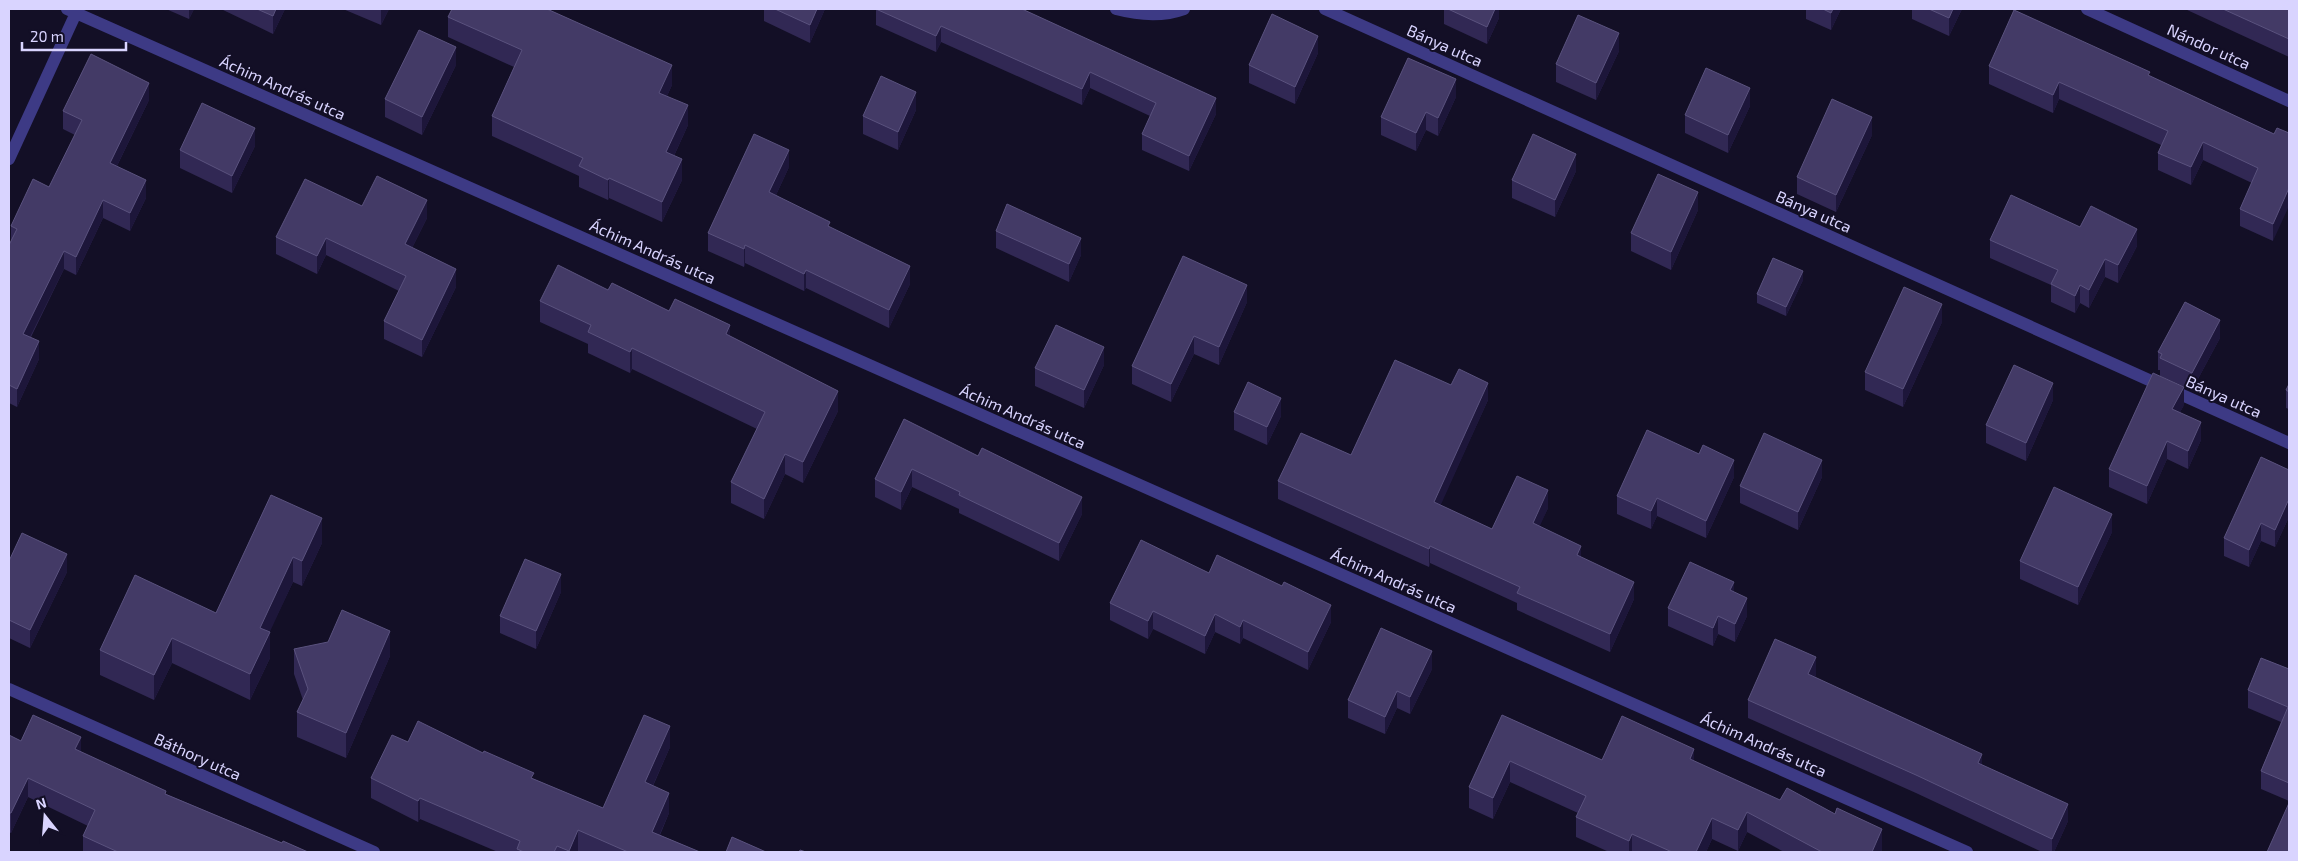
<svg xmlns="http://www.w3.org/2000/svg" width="2298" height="861" font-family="'Exo 2',sans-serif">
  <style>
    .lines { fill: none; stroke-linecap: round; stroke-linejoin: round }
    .minor { stroke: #3d3a85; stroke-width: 12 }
    .wall { fill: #312854 }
    .shaded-wall { fill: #1d163a }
    .building { fill: #433a66; stroke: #5a527e }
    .labels { text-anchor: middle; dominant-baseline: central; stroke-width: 4; stroke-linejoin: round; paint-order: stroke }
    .street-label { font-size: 16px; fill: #d9d4ff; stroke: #130f26 }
  </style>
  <rect width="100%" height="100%" fill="#130f26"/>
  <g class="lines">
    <path class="minor" d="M 67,9 L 1967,852
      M 1116,9 C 1139,15 1162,17 1184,9
      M 1325,9 L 2289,443
      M 2087,9 L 2289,101
      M 9,159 L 76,13
      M 9,689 L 374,852"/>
  </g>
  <path class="wall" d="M 166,9 L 194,9 L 189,19 Z
    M 221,9 L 285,9 L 273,34 Z
    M 343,9 L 389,9 L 381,25 Z
    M 764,9 L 825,9 L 810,43 L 764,21 Z
    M 876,9 L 1022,9 L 1216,114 L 1189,171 L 1142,150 L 1142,134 L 1150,116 L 1090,88 L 1082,105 L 941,42 L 936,52 L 876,25 Z
    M 1444,9 L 1499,9 L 1499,18 L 1487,44 L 1444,24 Z
    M 1806,9 L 1841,9 L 1831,30 L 1806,19 Z
    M 1912,9 L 1962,9 L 1949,36 L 1912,19 Z
    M 2185,9 L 2289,9 L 2289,57 Z
    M 448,17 L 672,85 L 667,96 L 688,125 L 674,156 L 682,180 L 662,222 L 609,198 L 608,200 L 579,187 L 579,176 L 492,136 L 492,116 L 514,67 L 448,37 Z
    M 1619,51 L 1596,100 L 1556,82 L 1556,64 Z
    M 1318,53 L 1295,104 L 1249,83 L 1249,65 Z
    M 456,65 L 422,135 L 385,117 L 385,99 Z
    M 1989,66 L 2150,76 L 2274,134 L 2273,241 L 2240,226 L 2240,209 L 2252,183 L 2203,160 L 2191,185 L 2158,170 L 2158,153 L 2161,145 L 2059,99 L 2053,113 L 1989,84 Z
    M 1456,97 L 1438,136 L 1426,130 L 1416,151 L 1381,135 L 1381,117 Z
    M 149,100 L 117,166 L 146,198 L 130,231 L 103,218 L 76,275 L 64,269 L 31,337 L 39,359 L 17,407 L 9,403 L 9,245 L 11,241 L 11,226 L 49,187 L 75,135 L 63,129 L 63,111 Z
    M 1750,106 L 1728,153 L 1685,133 L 1685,115 Z
    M 916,110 L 898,150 L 863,134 L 863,116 Z
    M 1872,135 L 1836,212 L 1797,194 L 1797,177 Z
    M 255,146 L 232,193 L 180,168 L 180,150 Z
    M 789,167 L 776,195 L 830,227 L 910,284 L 889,328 L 806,288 L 804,291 L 745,263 L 744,267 L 708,251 L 708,233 Z
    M 1576,171 L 1555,217 L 1512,198 L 1512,180 Z
    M 362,206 L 427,218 L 412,248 L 456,287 L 422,357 L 384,339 L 384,321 L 399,291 L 326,255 L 317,274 L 276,254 L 276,237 Z
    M 1698,210 L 1671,270 L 1631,251 L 1631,233 Z
    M 2080,227 L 2137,246 L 2118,283 L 2105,277 L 2089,308 L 2080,303 L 2075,313 L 2051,302 L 2051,285 L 1990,258 L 1990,240 Z
    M 996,231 L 1081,255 L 1069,282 L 996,248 Z
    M 1803,280 L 1786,316 L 1757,303 L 1757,294 Z
    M 608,290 L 669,311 L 730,336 L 838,411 L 803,483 L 785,474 L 764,519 L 731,503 L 731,482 L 757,429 L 632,369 L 630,373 L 588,353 L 588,344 L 540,322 L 540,301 Z
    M 1247,302 L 1219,365 L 1194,354 L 1171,402 L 1132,384 L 1132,366 Z
    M 1942,322 L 1903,407 L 1865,390 L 1865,372 Z
    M 2220,338 L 2192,390 L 2160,376 L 2160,370 L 2158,370 L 2158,352 Z
    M 1104,365 L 1084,408 L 1035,386 L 1035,368 Z
    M 2289,384 L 2289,409 L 2286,408 L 2286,390 Z
    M 1451,385 L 1488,400 L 1440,505 L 1492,529 L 1548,508 L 1539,526 L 1581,557 L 1634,599 L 1610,652 L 1517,610 L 1517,603 L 1430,563 L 1429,567 L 1278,499 L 1278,481 L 1351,455 Z
    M 2053,400 L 2026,461 L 1986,443 L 1986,425 Z
    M 2184,405 L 2180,412 L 2201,440 L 2188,469 L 2167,459 L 2147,504 L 2109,487 L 2109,469 Z
    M 1234,412 L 1281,416 L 1267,445 L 1234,430 Z
    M 904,419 L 1082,514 L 1059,561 L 959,513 L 959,509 L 912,487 L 901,510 L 875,497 L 875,479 Z
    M 2289,470 L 2289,519 L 2288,519 L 2275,547 L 2261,541 L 2249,567 L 2224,556 L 2224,538 Z
    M 1734,477 L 1706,538 L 1657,516 L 1651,529 L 1617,514 L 1617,496 Z
    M 1822,477 L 1798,530 L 1740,503 L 1740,486 Z
    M 271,495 L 322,543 L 302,586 L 293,582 L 269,632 L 270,658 L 250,700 L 172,663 L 154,700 L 100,675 L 100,650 L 216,613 Z
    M 2112,532 L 2078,605 L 2020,579 L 2020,561 Z
    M 9,561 L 67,572 L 30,648 L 9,638 Z
    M 1209,573 L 1331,622 L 1308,670 L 1243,638 L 1240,644 L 1215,632 L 1205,654 L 1153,629 L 1148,639 L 1110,620 L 1110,603 Z
    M 561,592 L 536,649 L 500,633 L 500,616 Z
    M 1734,592 L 1747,616 L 1735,642 L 1718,634 L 1713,646 L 1668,626 L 1668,608 Z
    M 294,649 L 390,656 L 346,758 L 297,737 L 297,712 L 303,700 L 294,674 Z
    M 1432,669 L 1410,714 L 1397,708 L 1385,734 L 1348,718 L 1348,700 Z
    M 2289,669 L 2289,801 L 2261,789 L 2261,771 L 2281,722 L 2248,708 L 2248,690 Z
    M 1816,675 L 1815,677 L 1982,765 L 2068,821 L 2054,852 L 2042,852 L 1916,793 L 1748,718 L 1748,700 Z
    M 1502,715 L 1602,760 L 1694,761 L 1882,850 L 1881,852 L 1784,852 L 1747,832 L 1738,851 L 1712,839 L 1706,852 L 1609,852 L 1576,837 L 1576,817 L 1578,813 L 1510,782 L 1493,819 L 1469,808 L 1469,787 Z
    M 9,735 L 21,741 L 81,752 L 166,794 L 282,843 L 308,852 L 83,852 L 83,836 L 88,826 L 28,797 L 11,833 L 9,832 Z
    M 408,742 L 534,779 L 603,808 L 670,747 L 653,786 L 669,813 L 660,835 L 700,852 L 582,852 L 578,851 L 577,852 L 498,852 L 420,819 L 418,822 L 371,798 L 371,778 Z"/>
  <path class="shaded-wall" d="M 189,9 L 194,9 L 189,19 Z
    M 276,9 L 285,9 L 273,34 L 273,16 Z
    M 381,9 L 389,9 L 381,25 Z
    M 817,9 L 825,9 L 810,43 L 810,25 Z
    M 1495,9 L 1499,9 L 1499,18 L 1487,44 L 1487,27 Z
    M 1833,9 L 1841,9 L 1831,30 L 1831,13 Z
    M 1953,9 L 1962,9 L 1949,36 L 1949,18 Z
    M 941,26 L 941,42 L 936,52 L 936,36 Z
    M 1619,33 L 1619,51 L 1596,100 L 1596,83 Z
    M 1318,36 L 1318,53 L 1295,104 L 1295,87 Z
    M 456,47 L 456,65 L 422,135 L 422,117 Z
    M 672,65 L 672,85 L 659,113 L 659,93 Z
    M 1090,72 L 1090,88 L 1082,105 L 1082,89 Z
    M 1456,79 L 1456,97 L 1438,136 L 1438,118 Z
    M 2059,82 L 2059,99 L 2053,113 L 2053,95 Z
    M 149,83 L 149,100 L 110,180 L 110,163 Z
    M 1750,88 L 1750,106 L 1728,153 L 1728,135 Z
    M 916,92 L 916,110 L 898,150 L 898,132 Z
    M 1216,98 L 1216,114 L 1189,171 L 1189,156 Z
    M 688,105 L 688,125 L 666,173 L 666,152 Z
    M 1426,112 L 1426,130 L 1416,151 L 1416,133 Z
    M 1872,117 L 1872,135 L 1836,212 L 1836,195 Z
    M 255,128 L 255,146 L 232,193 L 232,176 Z
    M 2203,142 L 2203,160 L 2191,185 L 2191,167 Z
    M 789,150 L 789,167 L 769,210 L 769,192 Z
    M 1576,154 L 1576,171 L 1555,217 L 1555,200 Z
    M 682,159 L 682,180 L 662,222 L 662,202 Z
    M 609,178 L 609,198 L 608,200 L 608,180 Z
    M 146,180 L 146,198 L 130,231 L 130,213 Z
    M 2289,188 L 2289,206 L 2273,241 L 2273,224 Z
    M 1698,192 L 1698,210 L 1671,270 L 1671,252 Z
    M 103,200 L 103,218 L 76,275 L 76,257 Z
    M 427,200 L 427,218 L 405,262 L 405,244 Z
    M 2137,229 L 2137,246 L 2118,283 L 2118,265 Z
    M 326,238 L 326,255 L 317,274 L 317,256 Z
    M 1081,238 L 1081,255 L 1069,282 L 1069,264 Z
    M 745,245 L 745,263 L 744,267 L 744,249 Z
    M 64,251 L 64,269 L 23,351 L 23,334 Z
    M 2105,259 L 2105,277 L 2089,308 L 2089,290 Z
    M 910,266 L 910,284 L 889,328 L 889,310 Z
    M 456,269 L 456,287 L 422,357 L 422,340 Z
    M 806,270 L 806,288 L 804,291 L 804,274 Z
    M 1803,271 L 1803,280 L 1786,316 L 1786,307 Z
    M 1247,285 L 1247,302 L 1219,365 L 1219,347 Z
    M 2080,285 L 2080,303 L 2075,313 L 2075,296 Z
    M 1942,304 L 1942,322 L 1903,407 L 1903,389 Z
    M 2220,320 L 2220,338 L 2192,390 L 2192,373 Z
    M 730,325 L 730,346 L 726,334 Z
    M 1194,336 L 1194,354 L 1171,402 L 1171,384 Z
    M 39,341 L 39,359 L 17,407 L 17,389 Z
    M 1104,347 L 1104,365 L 1084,408 L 1084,390 Z
    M 632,348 L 632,369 L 630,373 L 630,352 Z
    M 1488,383 L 1488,400 L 1434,520 L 1434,502 Z
    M 2053,383 L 2053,400 L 2026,461 L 2026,443 Z
    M 2184,387 L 2184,405 L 2172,427 L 2172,409 Z
    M 838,391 L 838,411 L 803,483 L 803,462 Z
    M 1281,398 L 1281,416 L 1267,445 L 1267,427 Z
    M 2201,422 L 2201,440 L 2188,469 L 2188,451 Z
    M 2167,441 L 2167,459 L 2147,504 L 2147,486 Z
    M 785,454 L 785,474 L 764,519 L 764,499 Z
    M 1734,460 L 1734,477 L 1706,538 L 1706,521 Z
    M 1822,460 L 1822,477 L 1798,530 L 1798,512 Z
    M 912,469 L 912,487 L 901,510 L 901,492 Z
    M 1548,490 L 1548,508 L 1533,541 L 1533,523 Z
    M 1082,497 L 1082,514 L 1059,561 L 1059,543 Z
    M 1657,498 L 1657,516 L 1651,529 L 1651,511 Z
    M 2288,501 L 2288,519 L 2275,547 L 2275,530 Z
    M 2112,514 L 2112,532 L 2078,605 L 2078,587 Z
    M 322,518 L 322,543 L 302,586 L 302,561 Z
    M 2261,523 L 2261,541 L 2249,567 L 2249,550 Z
    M 1430,546 L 1430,563 L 1429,567 L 1429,549 Z
    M 1581,546 L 1581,563 L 1577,555 Z
    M 67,554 L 67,572 L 30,648 L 30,630 Z
    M 293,557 L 293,582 L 260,653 L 260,628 Z
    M 561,574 L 561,592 L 536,649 L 536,631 Z
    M 1634,582 L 1634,599 L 1610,652 L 1610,634 Z
    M 1734,582 L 1734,599 L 1730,590 Z
    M 1747,598 L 1747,616 L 1735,642 L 1735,624 Z
    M 1331,605 L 1331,622 L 1308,670 L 1308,652 Z
    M 1153,611 L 1153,629 L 1148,639 L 1148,621 Z
    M 1215,614 L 1215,632 L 1205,654 L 1205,636 Z
    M 1718,616 L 1718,634 L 1713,646 L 1713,628 Z
    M 1243,620 L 1243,638 L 1240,644 L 1240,627 Z
    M 390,631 L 390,656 L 346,758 L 346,733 Z
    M 270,632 L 270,658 L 250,700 L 250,674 Z
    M 172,638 L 172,663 L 154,700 L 154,675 Z
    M 1432,651 L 1432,669 L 1410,714 L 1410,697 Z
    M 1816,657 L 1816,675 L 1808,692 L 1808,674 Z
    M 1397,691 L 1397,708 L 1385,734 L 1385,717 Z
    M 670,726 L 670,747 L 645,803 L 645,782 Z
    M 81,737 L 81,756 L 75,749 Z
    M 1694,749 L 1694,770 L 1690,759 Z
    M 1982,754 L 1982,772 L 1978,763 Z
    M 1510,761 L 1510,782 L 1493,819 L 1493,798 Z
    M 28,778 L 28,797 L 11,833 L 11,813 Z
    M 669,793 L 669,813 L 652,852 L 652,832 Z
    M 420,798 L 420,819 L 418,822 L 418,801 Z
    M 2068,804 L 2068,821 L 2054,852 L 2052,852 L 2052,839 Z
    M 1747,812 L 1747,832 L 1738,851 L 1738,830 Z
    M 1712,818 L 1712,839 L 1706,852 L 1696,852 Z
    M 1882,829 L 1882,850 L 1881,852 L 1872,852 Z
    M 578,830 L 578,851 L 577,852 L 569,852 Z
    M 1632,834 L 1632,852 L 1629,852 L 1629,841 Z"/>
  <path class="building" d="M 257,9 L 276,9 L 273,16 Z
    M 452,9 L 547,9 L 672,65 L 659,93 L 688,105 L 666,152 L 682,159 L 662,202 L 609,178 L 608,180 L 579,166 L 583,158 L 492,116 L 522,50 L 448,17 Z
    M 775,9 L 817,9 L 810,25 Z
    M 876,9 L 1022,9 L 1216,98 L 1189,156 L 1142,134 L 1156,103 L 1090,72 L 1082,89 L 941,26 L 936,36 Z
    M 1448,9 L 1495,9 L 1487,27 Z
    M 1823,9 L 1833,9 L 1831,13 Z
    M 1929,9 L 1953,9 L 1949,18 Z
    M 2223,9 L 2289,9 L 2289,39 Z
    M 2014,10 L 2150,72 L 2148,75 L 2274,134 L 2277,128 L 2289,133 L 2289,188 L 2273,224 L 2240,209 L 2258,168 L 2203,142 L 2191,167 L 2158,153 L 2168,131 L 2059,82 L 2053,95 L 1989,66 Z
    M 1272,14 L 1318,36 L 1295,87 L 1249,65 Z
    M 1578,15 L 1619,33 L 1596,83 L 1556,64 Z
    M 419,30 L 456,47 L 422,117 L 385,99 Z
    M 91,54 L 149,83 L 110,163 L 146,180 L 130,213 L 103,200 L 76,257 L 64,251 L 23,334 L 39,341 L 17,389 L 9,385 L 9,245 L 17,229 L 11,226 L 33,179 L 49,187 L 82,120 L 63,111 Z
    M 1408,58 L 1456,79 L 1438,118 L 1426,112 L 1416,133 L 1381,117 Z
    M 1706,68 L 1750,88 L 1728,135 L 1685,115 Z
    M 881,76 L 916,92 L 898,132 L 863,116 Z
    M 1832,99 L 1872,117 L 1836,195 L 1797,177 Z
    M 202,103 L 255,128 L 232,176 L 180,150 Z
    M 754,134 L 789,150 L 769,192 L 830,222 L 828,226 L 910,266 L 889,310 L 806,270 L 804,274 L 745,245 L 744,249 L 708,233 Z
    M 1533,134 L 1576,154 L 1555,200 L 1512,180 Z
    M 1658,174 L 1698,192 L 1671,252 L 1631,233 Z
    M 377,176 L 427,200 L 405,244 L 456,269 L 422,340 L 384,321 L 406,276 L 326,238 L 317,256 L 276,237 L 305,179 L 362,206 Z
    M 2011,195 L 2080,227 L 2091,206 L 2137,229 L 2118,265 L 2105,259 L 2089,290 L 2080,285 L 2075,296 L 2051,284 L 2058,270 L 1990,240 Z
    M 1007,204 L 1081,238 L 1069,264 L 996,231 Z
    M 1183,256 L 1247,285 L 1219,347 L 1194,336 L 1171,384 L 1132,366 Z
    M 1773,258 L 1803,271 L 1786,307 L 1757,294 Z
    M 558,265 L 608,290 L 612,283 L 669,311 L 675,299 L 730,325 L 726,334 L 838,391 L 803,462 L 785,454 L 764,499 L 731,482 L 765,412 L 632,348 L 630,352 L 588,332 L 591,325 L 540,301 Z
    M 1904,287 L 1942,304 L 1903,389 L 1865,372 Z
    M 2185,302 L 2220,320 L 2192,373 L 2160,358 L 2162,354 L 2158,352 Z
    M 1056,325 L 1104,347 L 1084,390 L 1035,368 Z
    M 1395,360 L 1451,385 L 1459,369 L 1488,383 L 1434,502 L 1492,529 L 1517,476 L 1548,490 L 1533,523 L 1581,546 L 1577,555 L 1634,582 L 1610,634 L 1517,593 L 1520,587 L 1430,546 L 1429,549 L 1278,481 L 1301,433 L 1351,455 Z
    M 2014,365 L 2053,383 L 2026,443 L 1986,425 Z
    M 2153,373 L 2184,387 L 2172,409 L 2201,422 L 2188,451 L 2167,441 L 2147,486 L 2109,469 Z
    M 1248,382 L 1281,398 L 1267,427 L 1234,412 Z
    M 2289,384 L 2289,392 L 2286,390 Z
    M 904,419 L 978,456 L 982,448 L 1082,497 L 1059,543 L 959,495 L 960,492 L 912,469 L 901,492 L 875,479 Z
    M 1647,430 L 1699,454 L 1703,445 L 1734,460 L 1706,521 L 1657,498 L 1651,511 L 1617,496 Z
    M 1764,433 L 1822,460 L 1798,512 L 1740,486 Z
    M 2261,457 L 2289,470 L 2289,502 L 2288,501 L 2275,530 L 2261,523 L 2249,550 L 2224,538 Z
    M 2054,487 L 2112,514 L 2078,587 L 2020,561 Z
    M 271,495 L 322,518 L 302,561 L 293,557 L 260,628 L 270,632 L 250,674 L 172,638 L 154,675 L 100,650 L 135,575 L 216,613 Z
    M 22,533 L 67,554 L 30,630 L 9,620 L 9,561 Z
    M 1141,540 L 1209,573 L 1217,555 L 1282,586 L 1284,582 L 1331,605 L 1308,652 L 1243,620 L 1240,627 L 1215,614 L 1205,636 L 1153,611 L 1148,621 L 1110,603 Z
    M 525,559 L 561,574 L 536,631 L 500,616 Z
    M 1690,562 L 1734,582 L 1730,590 L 1747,598 L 1735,624 L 1718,616 L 1713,628 L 1668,608 Z
    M 342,610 L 390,631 L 346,733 L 297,712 L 308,689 L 294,649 L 328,642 Z
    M 1381,628 L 1432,651 L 1410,697 L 1397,691 L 1385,717 L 1348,700 Z
    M 1775,639 L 1816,657 L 1808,674 L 1982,754 L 1978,763 L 2068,804 L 2052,839 L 1916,775 L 1748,700 Z
    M 2261,658 L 2289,669 L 2289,783 L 2261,771 L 2288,707 L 2248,690 Z
    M 33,715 L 81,737 L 75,749 L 166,791 L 165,794 L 282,843 L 283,841 L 308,852 L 118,852 L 83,836 L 95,810 L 28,778 L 11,813 L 9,813 L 9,735 L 21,741 Z
    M 644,715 L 670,726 L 645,782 L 669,793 L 652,832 L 700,852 L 628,852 L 578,830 L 569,851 L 557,846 L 554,852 L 524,852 L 517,849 L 520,841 L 420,798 L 418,801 L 371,778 L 392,735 L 408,742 L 418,721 L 483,753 L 484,751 L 534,773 L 531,778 L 603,808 Z
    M 1502,715 L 1602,760 L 1622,716 L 1694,749 L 1690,759 L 1780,800 L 1787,788 L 1835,814 L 1837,808 L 1882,829 L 1872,852 L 1822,852 L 1747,812 L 1738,830 L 1712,818 L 1696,852 L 1672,852 L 1632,834 L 1629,841 L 1576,817 L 1586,796 L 1510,761 L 1493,798 L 1469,787 Z
    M 2289,803 L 2289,852 L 2267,852 Z
    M 732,837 L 766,852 L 726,852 Z
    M 800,850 L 806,852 L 799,852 Z"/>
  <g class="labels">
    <g class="street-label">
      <text transform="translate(1445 45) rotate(24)">Bánya utca</text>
      <text transform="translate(2209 46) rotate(24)">Nándor utca</text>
      <text transform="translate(283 87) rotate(24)">Áchim András utca</text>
      <text transform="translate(1814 211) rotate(24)">Bánya utca</text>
      <text transform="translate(653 251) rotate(24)">Áchim András utca</text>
      <text transform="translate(2224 396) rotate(24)">Bánya utca</text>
      <text transform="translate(1023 416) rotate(24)">Áchim András utca</text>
      <text transform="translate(1394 580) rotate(24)">Áchim András utca</text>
      <text transform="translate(1764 744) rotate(24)">Áchim András utca</text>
      <text transform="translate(198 756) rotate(24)">Báthory utca</text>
    </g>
  </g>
  <rect width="2298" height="861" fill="none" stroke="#d9d4ff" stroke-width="20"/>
  <g transform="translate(45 816) rotate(343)" stroke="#130f26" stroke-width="4" paint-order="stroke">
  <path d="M0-4L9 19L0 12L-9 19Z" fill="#d9d4ff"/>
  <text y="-8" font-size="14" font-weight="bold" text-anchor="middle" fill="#d9d4ff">N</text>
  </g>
  <path d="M22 42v8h104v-8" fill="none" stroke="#d9d4ff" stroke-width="2.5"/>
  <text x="30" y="42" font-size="15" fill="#d9d4ff" stroke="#130f26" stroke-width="4" paint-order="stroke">20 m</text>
</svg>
